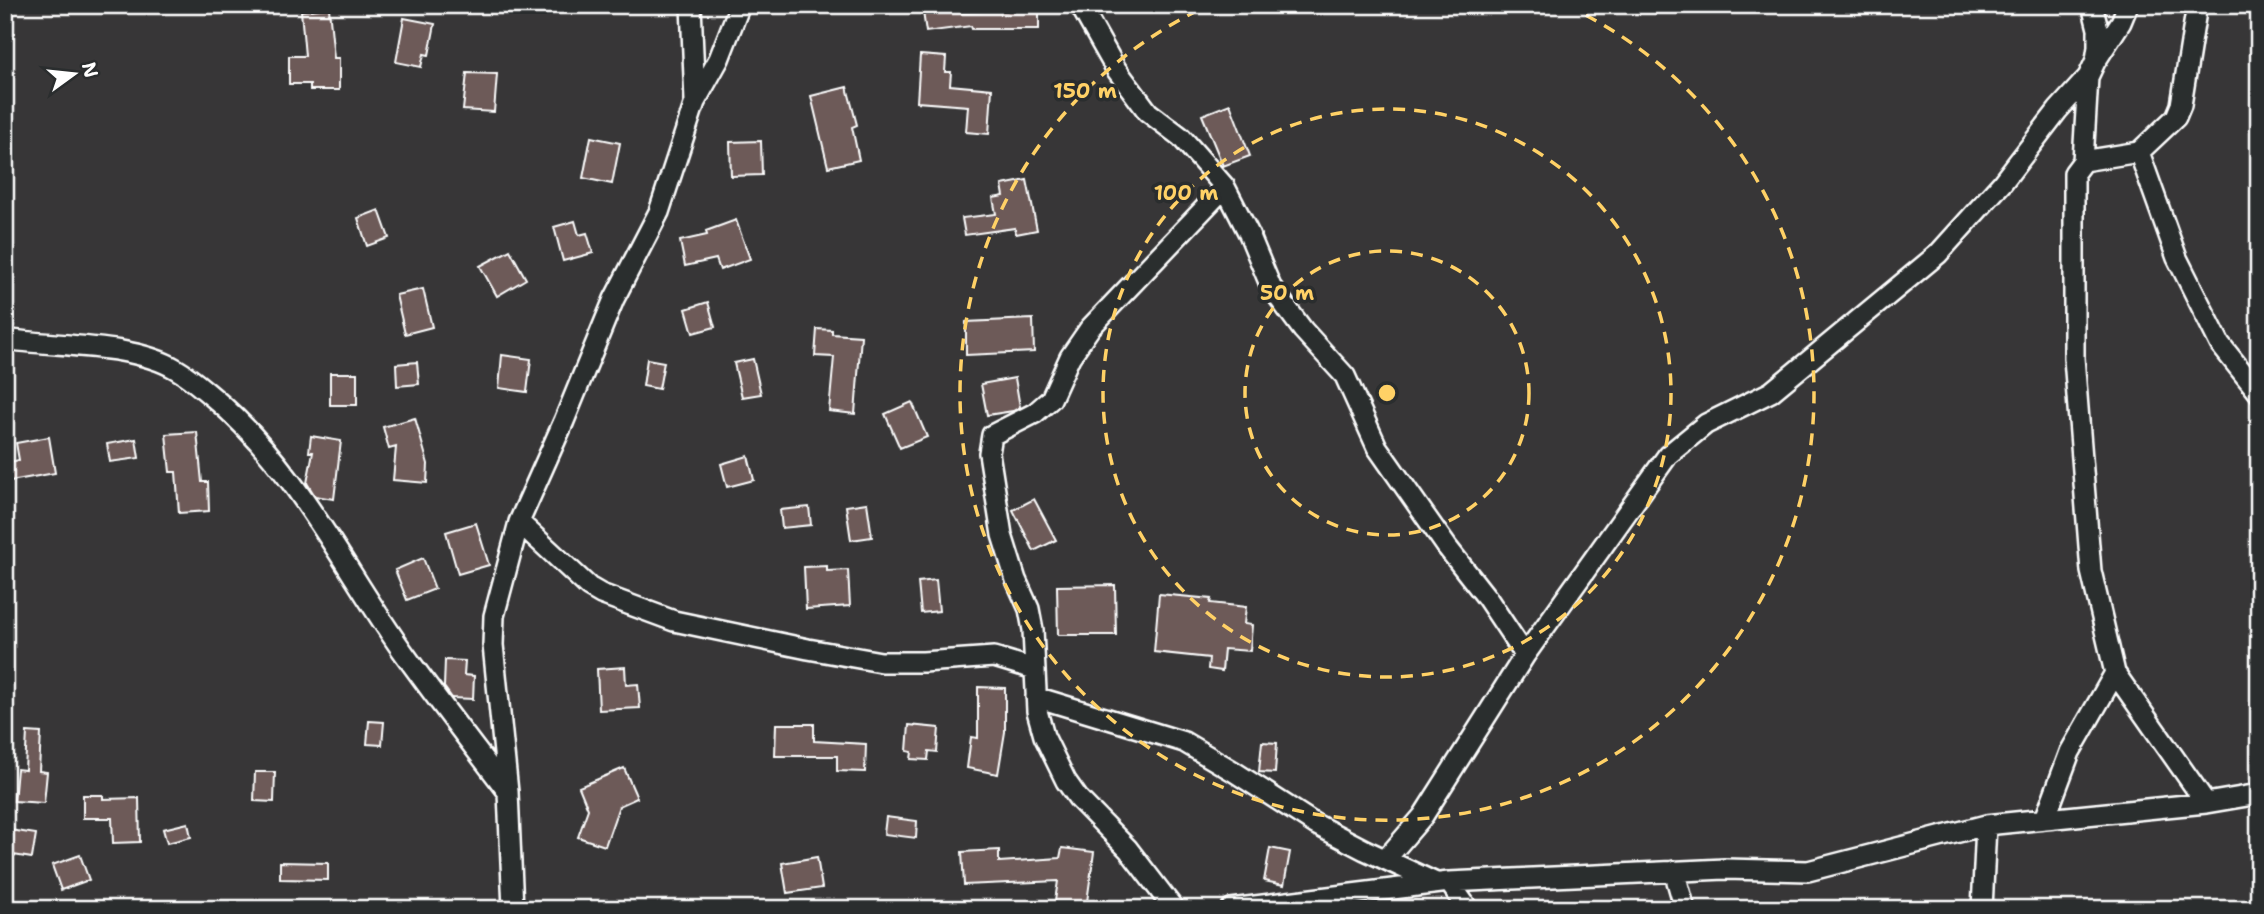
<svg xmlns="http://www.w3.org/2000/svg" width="2264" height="914" font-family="'Shantell Sans',sans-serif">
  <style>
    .building { fill: #6d5a59; stroke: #fff; stroke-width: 2 }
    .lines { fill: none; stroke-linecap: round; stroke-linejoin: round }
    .minor-casing { stroke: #fff; stroke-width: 24 }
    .minor { stroke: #2a2d2e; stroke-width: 19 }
    .ring { fill: none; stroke: #ffd166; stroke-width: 3.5; stroke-dasharray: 12 9 }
    .centre { fill: #ffd166; stroke: #2a2d2e; stroke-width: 3.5 }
    .ring-label { font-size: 21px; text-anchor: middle; font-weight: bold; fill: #ffd166; stroke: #2a2d2e; stroke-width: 7; stroke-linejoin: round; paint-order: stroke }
  </style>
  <rect width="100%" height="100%" fill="#373637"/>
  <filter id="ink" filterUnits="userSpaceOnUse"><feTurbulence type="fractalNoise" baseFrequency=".0143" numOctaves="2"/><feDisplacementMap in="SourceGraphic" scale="14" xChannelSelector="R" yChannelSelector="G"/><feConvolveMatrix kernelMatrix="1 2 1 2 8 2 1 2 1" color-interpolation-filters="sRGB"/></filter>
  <g filter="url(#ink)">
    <path class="building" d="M 928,5 L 957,5 L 957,7 L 961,7 L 962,13 L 1007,11 L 1007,5 L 1039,5 L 1039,29 L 972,29 L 971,26 L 926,32 L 923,12 L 928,11 Z
      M 329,8 L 334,58 L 339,58 L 339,90 L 310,90 L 310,84 L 289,84 L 289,56 L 305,56 L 301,11 Z
      M 404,18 L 435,24 L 429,55 L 424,54 L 421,67 L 396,62 Z
      M 920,55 L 946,57 L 945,72 L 951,72 L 950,85 L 992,89 L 989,134 L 966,132 L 968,106 L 917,102 Z
      M 467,73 L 497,74 L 494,112 L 463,110 Z
      M 847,87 L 857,125 L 852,127 L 859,160 L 828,167 L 811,96 Z
      M 1230,104 L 1250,156 L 1223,166 L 1202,115 Z
      M 591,137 L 620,143 L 612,184 L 583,178 Z
      M 761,141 L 762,175 L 731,176 L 730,142 Z
      M 1027,180 L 1037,230 L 1016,234 L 1015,228 L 965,235 L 962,218 L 996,214 L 993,198 L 1004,196 L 1002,185 Z
      M 379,210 L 389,238 L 367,246 L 358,218 Z
      M 736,220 L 750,259 L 720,270 L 716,259 L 685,266 L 680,241 L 707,235 L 706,231 Z
      M 575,221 L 579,235 L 587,233 L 593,253 L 563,261 L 554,227 Z
      M 510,250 L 526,279 L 497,296 L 480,266 Z
      M 423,289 L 432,327 L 405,334 L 396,295 Z
      M 708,302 L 715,327 L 693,333 L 686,309 Z
      M 1033,319 L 1034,352 L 966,355 L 966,322 Z
      M 817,329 L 832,330 L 832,334 L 861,336 L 855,414 L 829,411 L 834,357 L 815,356 Z
      M 502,355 L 531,359 L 527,392 L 499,388 Z
      M 647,359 L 664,362 L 659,389 L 643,386 Z
      M 753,359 L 761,394 L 742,397 L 734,363 Z
      M 417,362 L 419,384 L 397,386 L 396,364 Z
      M 330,373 L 357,373 L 357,405 L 330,405 Z
      M 1015,378 L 1020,407 L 1013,411 L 987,415 L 981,384 Z
      M 912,402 L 927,437 L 900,448 L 885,414 Z
      M 415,418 L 428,464 L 427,483 L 393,480 L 396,447 L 389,449 L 383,427 Z
      M 197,432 L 202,482 L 208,482 L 209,511 L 179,513 L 176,472 L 170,472 L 166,434 Z
      M 311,436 L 341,441 L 334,499 L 315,496 L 307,483 L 313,452 L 309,452 Z
      M 49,437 L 55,473 L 5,482 L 5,463 L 19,460 L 16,443 Z
      M 136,439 L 139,458 L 110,462 L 107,444 Z
      M 748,456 L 754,480 L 727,487 L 721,464 Z
      M 1034,499 L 1056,540 L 1034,551 L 1013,510 Z
      M 867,503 L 872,537 L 851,540 L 846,506 Z
      M 809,507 L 811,525 L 782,528 L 780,510 Z
      M 476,523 L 489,565 L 458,574 L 446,532 Z
      M 423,558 L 435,589 L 407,600 L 395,570 Z
      M 827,566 L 827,571 L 848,570 L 850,606 L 806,609 L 804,567 Z
      M 936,580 L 939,611 L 921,613 L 918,582 Z
      M 1115,585 L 1116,635 L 1058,635 L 1057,586 Z
      M 1159,594 L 1211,599 L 1210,603 L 1246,607 L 1244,624 L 1252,625 L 1250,651 L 1224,649 L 1222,671 L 1208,669 L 1209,658 L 1154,652 Z
      M 445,660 L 465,661 L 464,675 L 474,676 L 473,699 L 452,698 L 444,687 Z
      M 625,667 L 626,685 L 638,684 L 640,708 L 599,710 L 597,669 Z
      M 978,687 L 1005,688 L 1005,732 L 998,774 L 967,768 L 971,737 L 978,738 Z
      M 369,721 L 384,722 L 382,745 L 367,744 Z
      M 776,724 L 814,724 L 814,741 L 866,744 L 865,772 L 837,771 L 837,756 L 775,756 Z
      M 909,725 L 939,728 L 937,752 L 929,751 L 928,760 L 911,759 L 912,752 L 907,751 Z
      M 27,732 L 41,733 L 39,771 L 47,772 L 44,803 L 14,801 L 17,769 L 25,770 Z
      M 1262,742 L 1277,743 L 1275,773 L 1259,772 Z
      M 624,768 L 637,798 L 619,806 L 605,846 L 578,837 L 588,809 L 579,787 Z
      M 255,772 L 275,772 L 274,802 L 254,801 Z
      M 83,795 L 103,795 L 103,799 L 139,798 L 140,842 L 113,843 L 112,818 L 83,818 Z
      M 886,817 L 917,821 L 916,838 L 884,834 Z
      M 188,823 L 191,837 L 167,843 L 163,829 Z
      M 10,830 L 36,834 L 32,858 L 7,854 Z
      M 1062,848 L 1094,852 L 1086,909 L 1054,907 L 1058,881 L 964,885 L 962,852 L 999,850 L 999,862 L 1060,858 Z
      M 1270,848 L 1290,852 L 1284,885 L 1264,881 Z
      M 80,855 L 89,880 L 61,890 L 52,865 Z
      M 817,857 L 822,888 L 787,893 L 782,863 Z
      M 280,862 L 328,863 L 328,880 L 280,879 Z"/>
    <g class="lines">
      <g class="minor-casing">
        <path id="minor" d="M 691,5 L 695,101
          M 1080,5 L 1116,69 L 1148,112 L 1181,137 L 1225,187 L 1249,234 L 1271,287 L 1303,330 L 1345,376 L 1377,447 L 1447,547 L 1487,598 L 1525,655
          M 2197,5 L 2181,105 L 2176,117 L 2139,152 L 2083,161 L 2074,173 L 2074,358 L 2091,571 L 2115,673 L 2206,803
          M 2097,59 L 2121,22 L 2128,5
          M 2139,152 L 2177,258 L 2220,344 L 2259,393
          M 2083,161 L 2088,77
          M 5,339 C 56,347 132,343 176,369 C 190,377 202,388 214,398 C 297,468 344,569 406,656 C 439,702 474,747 508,792
          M 519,522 L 589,587 L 601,594 L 674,621 L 808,649 L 881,662 L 923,662 L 994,657 L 1034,669
          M 1036,697 L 1184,742 L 1233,771 L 1315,824 L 1365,850 L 1436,883
          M 2045,819 L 2070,752 L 2115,673
          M 1386,859 L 1423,816 L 1525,655 L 1668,455 L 1706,424 L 1771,392 L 1938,254 L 2002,183 L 2058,110 L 2088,77 L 2096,60 L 2098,47 L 2098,29 L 2092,5
          M 1674,871 L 1685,909
          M 1449,882 L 1468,909
          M 513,909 L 508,792 L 493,645 L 494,616 L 519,522 L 564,421 L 614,299 L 659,212 L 695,102 L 719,59 L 740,5
          M 1174,909 L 1128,849 L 1078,798 L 1066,781 L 1044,736 L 1037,711 L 1033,630 L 1029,609 L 1016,580 L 1002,535 L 989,453 L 992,435 L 1035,413 L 1051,399 L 1070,357 L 1090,328 L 1225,187
          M 1231,909 L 1449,882 L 1725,869 L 1808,871 L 1986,825 L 2206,803 L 2259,794
          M 1982,909 L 1986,825"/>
      </g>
      <use href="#minor" class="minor"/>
    </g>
  </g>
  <g class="ring">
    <circle cx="1387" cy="393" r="142"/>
    <circle cx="1387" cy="393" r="284"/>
    <path d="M1567 6A427 427 0 1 1 1207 6"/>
  </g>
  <circle cx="1387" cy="393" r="10" class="centre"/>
  <g class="ring-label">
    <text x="1085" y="98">150 m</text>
    <text x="1186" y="200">100 m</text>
    <text x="1287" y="300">50 m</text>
  </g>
  <rect width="2264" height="914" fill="none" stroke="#2a2d2e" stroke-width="28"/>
  <rect x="14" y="14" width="2236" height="886" fill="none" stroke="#fff" stroke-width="2.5" filter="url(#ink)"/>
  <g transform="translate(74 74) rotate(75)" stroke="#2a2d2e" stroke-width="5" paint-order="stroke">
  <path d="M0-5L12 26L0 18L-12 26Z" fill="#ffffff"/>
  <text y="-10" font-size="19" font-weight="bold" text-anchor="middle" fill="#ffffff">N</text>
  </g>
</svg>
